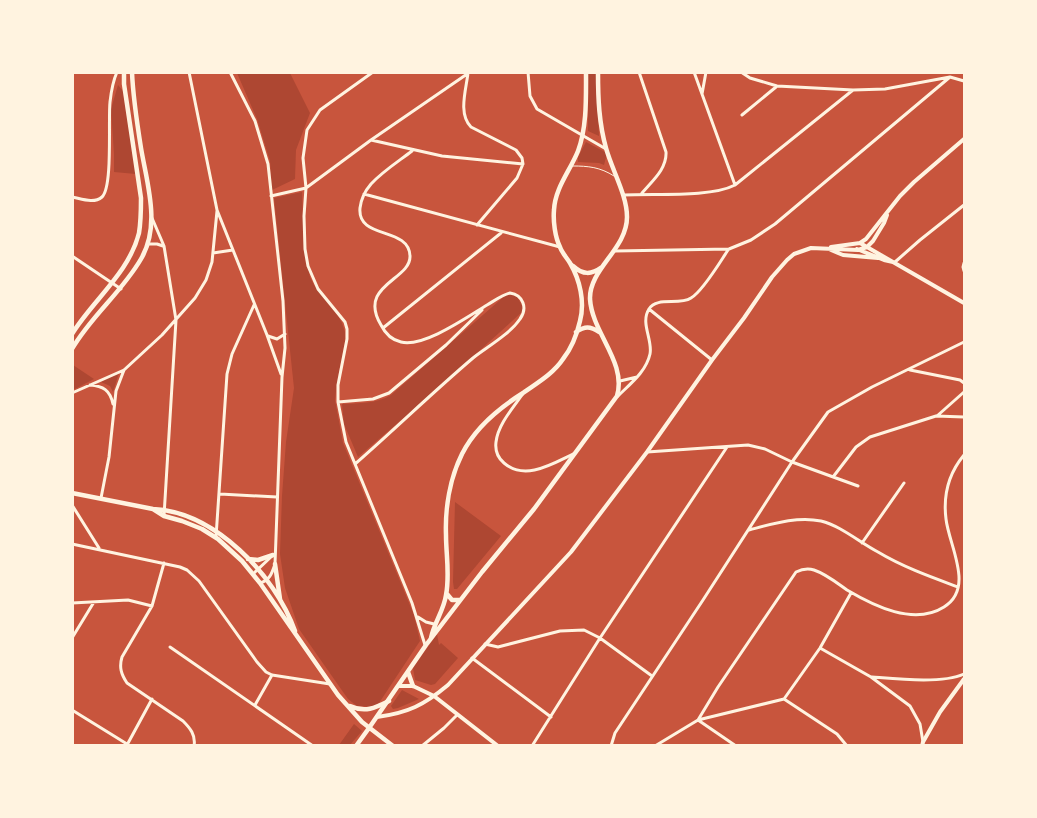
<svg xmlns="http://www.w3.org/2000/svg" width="1037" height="818" font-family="'PT Sans',sans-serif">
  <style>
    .green { fill: #ae4732 }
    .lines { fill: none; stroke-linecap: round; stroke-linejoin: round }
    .service { stroke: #fff3e0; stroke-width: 1 }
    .minor { stroke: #fff3e0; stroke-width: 3 }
    .tertiary { stroke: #fff3e0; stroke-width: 4 }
    .secondary { stroke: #fff3e0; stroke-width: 4.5 }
    .primary { stroke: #fff3e0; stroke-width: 4.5 }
  </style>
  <rect width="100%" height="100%" fill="#c8553d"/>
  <path class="green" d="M 237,73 L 290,73 L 310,113 L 296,150 L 295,179 L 272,190 L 270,161 L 257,119 Z
    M 588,73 L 596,73 L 599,136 L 588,131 Z
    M 118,85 L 123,91 L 136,174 L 114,172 L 114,154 L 111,109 Z
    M 586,142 L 607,153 L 604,165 L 599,163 L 578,162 L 578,157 Z
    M 302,192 L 304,249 L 310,277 L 314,285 L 337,314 L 342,323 L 345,332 L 345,342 L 337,382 L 335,400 L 343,443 L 414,615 L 420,641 L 379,703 L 373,707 L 357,706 L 348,699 L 299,629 L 285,588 L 280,554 L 282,496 L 286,442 L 294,388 L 274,198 Z
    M 507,294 L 516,295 L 523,307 L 522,312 L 434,392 L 358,457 L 344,424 L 342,404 C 359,403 376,404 391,395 Z
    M 73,365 L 94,379 L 73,390 Z
    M 119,373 L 113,392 L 110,386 L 101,382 Z
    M 455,502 L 501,536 L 457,589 L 454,589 L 453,582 Z
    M 437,634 L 439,645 L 441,643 L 458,658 L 435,684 L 431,685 L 415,680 L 413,668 Z
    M 402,690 L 419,699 L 398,708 L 393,709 L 391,706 Z
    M 354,724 L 362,731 L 350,745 L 339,745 Z"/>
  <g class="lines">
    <path class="service" d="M 573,166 C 588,166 600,167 614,176"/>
    <path class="minor" d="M 189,72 L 217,210 L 267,335 L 281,374
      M 230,72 L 255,121 L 268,164 L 283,301 L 285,348 L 282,377 L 275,564 C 272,573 270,580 260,583
      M 373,72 L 320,110 L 307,130 L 303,158 L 306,188 L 304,216 L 305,249 L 308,266 L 318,289 L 345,322 L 347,329 L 347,339 L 338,385 L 338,402 L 346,442 L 412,603 L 425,645
      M 528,72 L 530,96 L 537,109 L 606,149
      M 639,72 L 666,152 C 667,169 652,181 642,193
      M 694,72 L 735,185
      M 741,72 L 750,78 L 777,86 L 853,90 L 885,89 L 950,77 L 964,81
      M 468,73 C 466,90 458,114 471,127 L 516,150 L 522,158 L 523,164 L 517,178 L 477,225
      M 702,94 L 706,72
      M 742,115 L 776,87
      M 371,140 L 442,156 L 523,164
      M 364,194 L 560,247
      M 623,195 C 653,193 710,198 735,185 L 853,90
      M 271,196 L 306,188 L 371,140 L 470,72
      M 72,197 C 82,199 94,204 102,197 C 113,187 108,120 110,102 C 111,93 113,81 117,72
      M 152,218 L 164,246 L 176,320 L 164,516
      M 148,244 L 157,244 L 163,246
      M 615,251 L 729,249 L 751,240 L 775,224 L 950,77
      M 213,253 L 233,250
      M 72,256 L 121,289
      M 895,262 L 920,240 L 964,205
      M 964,263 L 963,267 L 964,271
      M 649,309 L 712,360
      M 383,328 L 501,233
      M 268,336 L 277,339 L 285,334
      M 910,370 L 960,380 L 964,383
      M 620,381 L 637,377
      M 90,385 C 103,386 110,390 113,404
      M 72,393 L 124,370 L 162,335 L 195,298 L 206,280 L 212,262 L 217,211
      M 522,395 C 512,409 498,425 496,442 C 495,450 498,458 504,463 C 525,481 552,464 573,454
      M 618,396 C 630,384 646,372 650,354 C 653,340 640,323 649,309 C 657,296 679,306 691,298 C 703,291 720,262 728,250
      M 338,402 L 373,399 L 389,393 L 446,345 L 482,310
      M 937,416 L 964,392
      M 647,452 L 748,445 L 765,449 L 792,462 L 828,412 L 872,387 L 964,342
      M 355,464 C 395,429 433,392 473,358 C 487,347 510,334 520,319 C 528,308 523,295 510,293 C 502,295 494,301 487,305 C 467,317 423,348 401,342 C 392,340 385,333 381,325 C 357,285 411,280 410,256 C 409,226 357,240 360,208 C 361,199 365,191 371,184 C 383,171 399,161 412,151
      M 833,477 L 856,447 L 870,437 L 936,416 L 964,417
      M 220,494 L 277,497
      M 101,498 L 109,457 L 116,391 L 124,370
      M 72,505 L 99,548
      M 749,530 C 772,524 797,516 821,521 C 841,526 859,542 878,552 C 903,567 931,577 958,587
      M 216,537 L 227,374 L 232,354 L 254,305
      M 862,543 L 904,483
      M 72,544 L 180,567 L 187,570 L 199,581 L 257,662 L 266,672 L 272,675 L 330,684
      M 164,563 L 152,606 L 122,657 C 119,667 121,674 127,683 L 183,721 C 190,728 196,735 194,746
      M 253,574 L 272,556
      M 72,603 L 128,600 L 152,606
      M 418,617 L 426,622 L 434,624
      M 72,638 L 94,602
      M 485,644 L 498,647 L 560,631 L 584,630 L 600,638 L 652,676
      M 170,647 L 313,746
      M 820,648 L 871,677 L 910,706 L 920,724 L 923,742
      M 472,658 L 551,717
      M 872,677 C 897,679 942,684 964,674
      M 784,699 L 837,734 L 847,746
      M 255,705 L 272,675
      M 72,710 L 127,744
      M 127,745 L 152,699
      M 422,746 L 444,728 L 457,715
      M 532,746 L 600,638 L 727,447
      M 611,746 L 615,733 L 703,600 L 792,462 L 858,486
      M 655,746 L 698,720 L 784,699 L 820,648 L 851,593
      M 736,746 L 698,720 L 718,687 L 796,572 C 802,569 808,568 814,570 C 826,574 837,583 847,590 C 874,606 914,626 944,607 C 975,588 949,546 946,519 C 943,495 949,473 964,455"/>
    <path class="tertiary" d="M 860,243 L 964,303
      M 831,247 L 860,243 L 866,239 L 900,196 L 914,182 L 964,139
      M 857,249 L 884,260 L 893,262
      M 831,250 L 843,255 L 878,258
      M 399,686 L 413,686 L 434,696 L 498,746
      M 377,717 C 408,713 424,705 448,685 L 571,552 L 647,452 L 712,360 L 744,318 L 772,277 L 787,260 L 794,254 L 811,248 L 858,250 L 867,247 L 873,241 L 884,223 L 887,215
      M 922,746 L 923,742 L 940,712 L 964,679"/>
    <path class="secondary" d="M 573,266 C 583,275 591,275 602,267
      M 576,332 C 585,326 590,326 599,332
      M 447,594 L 452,600 L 460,600
      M 431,638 C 434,623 444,610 446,595 C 450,575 446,555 446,535 C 445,508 450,478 462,454 C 475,428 499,408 523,393 C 537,383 553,374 563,359 C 571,349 577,334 580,321 C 585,302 580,280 570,263 C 567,258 562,253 560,247 C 555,237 553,221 554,210 C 555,188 570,171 578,151 C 587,127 586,98 586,72
      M 408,672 L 413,686
      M 369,728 L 426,645 L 482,572 L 534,509 L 617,396 C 627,362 592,333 590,299 C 589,269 627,249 627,217 C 627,195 612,170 606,148 C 599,123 598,99 598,72"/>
    <path class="primary" d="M 72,334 C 93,300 129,273 139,233 C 141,221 141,210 141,198 L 124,84 L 124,72
      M 72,349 C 91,316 122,292 141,259 C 161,225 147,184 141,148 C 137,123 133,97 132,72
      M 72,493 L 153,509 C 215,512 275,575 295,631
      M 153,509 L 164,516 L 182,521 L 202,529 L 218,539 L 242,561 L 260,583 L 338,695 L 362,722 L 393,746
      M 248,559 L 258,560 L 273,555
      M 275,564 L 280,599
      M 350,706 C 365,713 375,708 389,701
      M 356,746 L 369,728"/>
  </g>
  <rect width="1037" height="818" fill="none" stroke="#fff3e0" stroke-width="148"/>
</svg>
